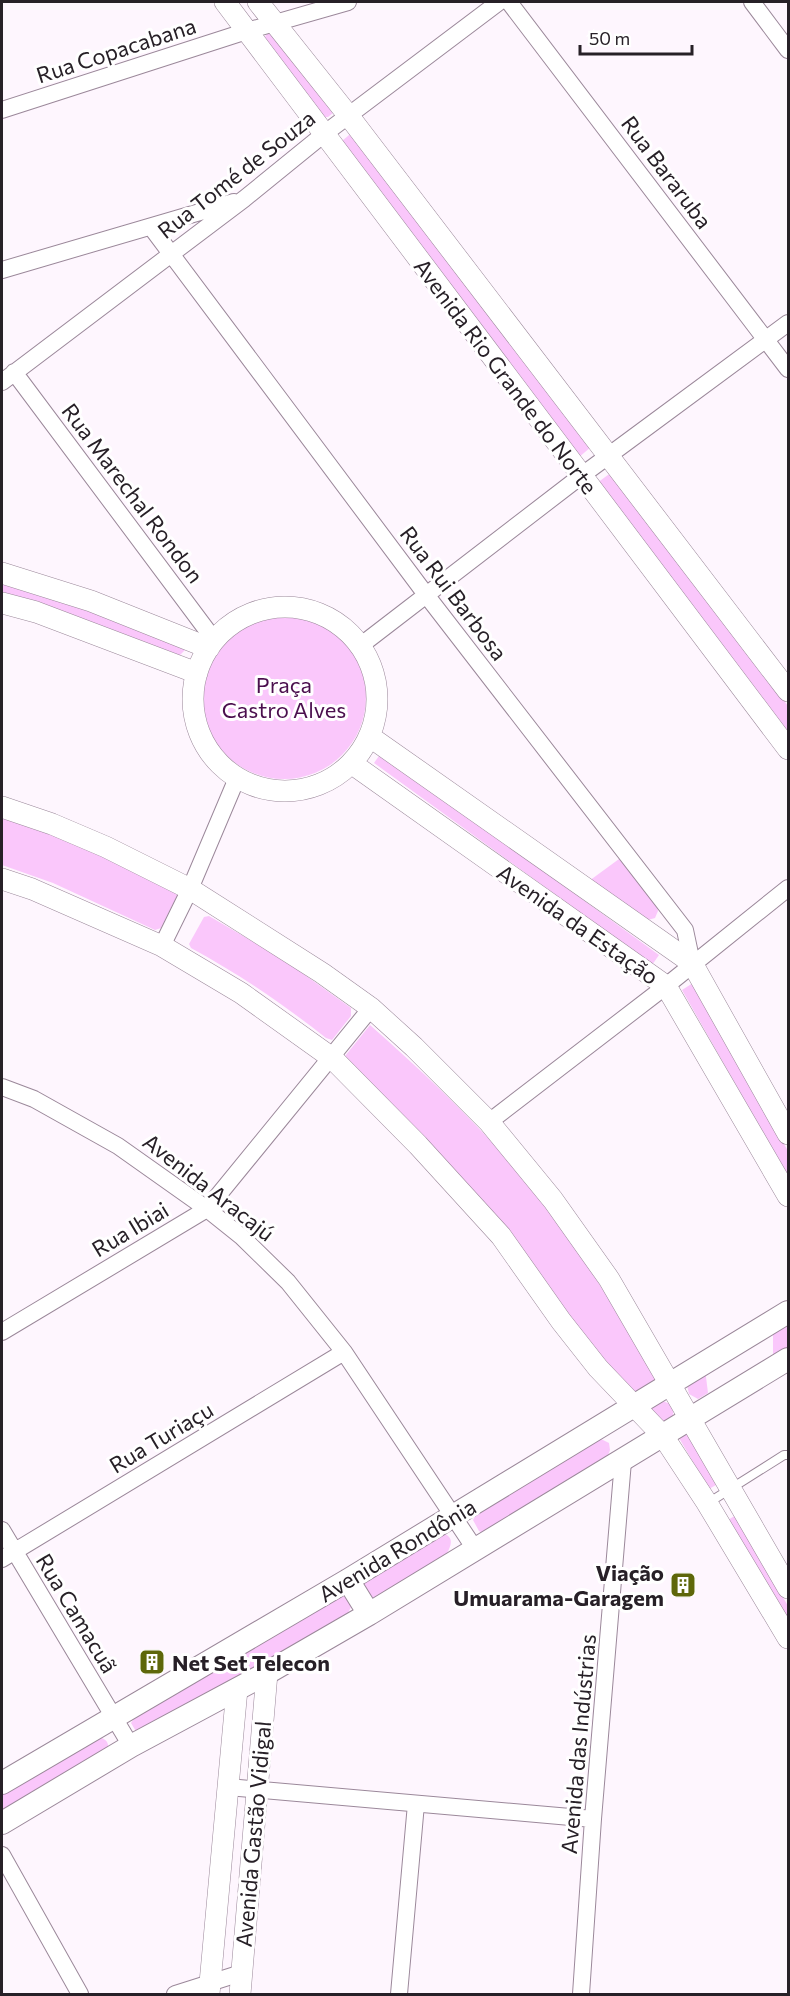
<svg xmlns="http://www.w3.org/2000/svg" width="790" height="1996" font-family="Commissioner,sans-serif">
  <style>
    .green { fill: #fac7fb }
    .lines { fill: none; stroke-linecap: round; stroke-linejoin: round }
    .service-casing { stroke: #9b889a; stroke-width: 10 }
    .minor-casing { stroke: #9b889a; stroke-width: 18 }
    .tertiary-casing { stroke: #9b889a; stroke-width: 22 }
    .secondary-casing { stroke: #9b889a; stroke-width: 24 }
    .service { stroke: #fff; stroke-width: 8 }
    .minor { stroke: #fff; stroke-width: 16 }
    .tertiary { stroke: #fff; stroke-width: 21 }
    .secondary { stroke: #fff; stroke-width: 22 }
    .labels { text-anchor: middle; dominant-baseline: central; stroke-width: 6; stroke-linejoin: round; paint-order: stroke }
    .street-label { font-size: 22px; fill: #272027; stroke: #fff }
    .park-label { font-size: 22px; fill: #4b0f4e; stroke: #fff }
    .poi-label { font-size: 22px; font-weight: bold; fill: #272027; stroke: #fff; text-anchor: end }
  </style>
  <rect width="100%" height="100%" fill="#fef6fe"/>
  <path class="green" d="M 270,32 L 333,113 L 328,117 L 324,117 L 264,39 L 266,35 Z
    M 355,130 L 591,447 L 578,458 L 342,141 Z
    M 612,472 L 788,706 L 788,733 L 597,483 Z
    M 2,584 L 89,611 L 185,647 L 185,650 L 179,656 L 2,597 Z
    M202 697a82 82 0 1 1 164 0a82 82 0 1 1-164 0Z
    M 381,753 L 659,955 L 652,965 L 374,763 Z
    M 2,816 L 69,841 L 175,888 L 177,896 L 161,928 L 155,930 L 53,883 L 2,865 Z
    M 619,859 L 656,901 L 658,911 L 655,918 L 648,920 L 589,881 Z
    M 209,916 L 284,960 L 351,1008 L 351,1016 L 332,1040 L 326,1038 C 283,1004 239,974 191,948 L 189,944 L 204,917 Z
    M 693,983 L 788,1151 L 788,1177 L 682,990 Z
    M 370,1025 C 421,1070 471,1117 516,1169 C 571,1234 615,1307 657,1381 L 635,1398 L 341,1061 Z
    M 788,1320 L 788,1347 L 773,1356 L 773,1329 Z
    M 705,1369 L 708,1393 L 698,1399 L 689,1394 L 687,1385 Z
    M 663,1401 L 670,1404 C 676,1415 673,1418 664,1425 L 651,1409 L 653,1406 Z
    M 687,1434 L 716,1485 L 709,1489 L 679,1438 Z
    M 601,1439 L 609,1443 L 610,1450 L 607,1458 L 483,1533 L 479,1531 L 473,1520 L 476,1514 L 595,1440 Z
    M 736,1515 L 788,1606 L 788,1622 L 728,1520 Z
    M 440,1532 C 453,1536 453,1542 447,1553 L 373,1599 L 359,1582 Z
    M 340,1595 L 347,1598 L 351,1607 L 347,1615 L 143,1735 L 137,1733 L 131,1723 L 135,1717 Z
    M 100,1737 C 107,1740 109,1743 108,1750 L 2,1816 L 2,1791 Z"/>
  <g class="lines">
    <g class="service-casing">
      <path id="service" d="M 708,1503 L 784,1455 L 788,1455"/>
    </g>
    <g class="minor-casing">
      <path id="minor" d="M 509,2 L 788,369
        M 752,2 L 788,50
        M 2,110 L 247,31 L 348,2
        M 151,227 L 427,596 L 685,930 L 692,963
        M 2,270 L 234,202
        M 14,372 L 215,641
        M 2,382 L 244,199 L 324,134 L 499,2
        M 360,646 L 581,476 L 788,323
        M 162,946 L 190,889 L 237,778
        M 2,1087 L 34,1099 L 118,1146 L 207,1209 L 242,1237 L 288,1282 L 344,1352 L 475,1549
        M 489,1122 L 666,986 L 788,888
        M 2,1332 L 207,1209 L 371,1008
        M 2,1530 L 131,1746
        M 2,1559 L 344,1352
        M 228,1787 L 593,1819
        M 2,1855 L 80,1994
        M 175,1994 L 241,1973
        M 399,1994 L 416,1804
        M 581,1994 L 593,1819 L 623,1461"/>
    </g>
    <g class="tertiary-casing">
      <path id="tertiary" d="M 225,2 L 788,749
        M 258,2 L 348,115 L 788,691
        M 2,573 L 91,601 L 209,648
        M 2,603 L 36,612 L 197,673
        M193 699a92 92 0 1 1 184 0a92 92 0 1 1-184 0Z
        M 369,736 L 692,963 L 788,1134
        M 351,763 L 666,986 L 788,1196
        M 2,807 L 52,824 L 106,847 L 190,889 L 322,973 L 371,1008 L 414,1047 L 489,1122 L 553,1200 L 609,1279 L 788,1588
        M 2,879 L 32,889 L 162,946 L 241,993 L 332,1058 L 418,1145 L 501,1236 L 561,1321 L 598,1368 L 663,1436 L 707,1503 L 788,1638
        M 209,1994 L 237,1689
        M 240,1994 L 267,1673"/>
    </g>
    <g class="secondary-casing">
      <path id="secondary" d="M 348,1580 L 369,1614
        M 2,1783 L 348,1580 L 788,1312
        M 2,1823 L 131,1746 L 267,1673 L 369,1614 L 788,1359"/>
    </g>
    <use href="#service" class="service"/>
    <use href="#minor" class="minor"/>
    <use href="#tertiary" class="tertiary"/>
    <use href="#secondary" class="secondary"/>
  </g>
  <defs>
    <g id="building-square" transform="scale(1.35)"><rect x="-9" y="-9" width="18" height="18" rx="4" fill="#5e670a" stroke="#fff"/><path d="M-4-6H4V6H1V3H-1V6H-4ZM-2.5-4.3h1.7v1.8h-1.7ZM.8-4.3h1.7v1.8H.8ZM-2.5-1h1.7V.8h-1.7ZM.8-1h1.7V.8H.8Z" fill="#fff"/></g>
  </defs>
  <g fill-rule="evenodd">
    <use href="#building-square" x="683" y="1585"/>
    <use href="#building-square" x="152" y="1662"/>
  </g>
  <g class="labels">
    <g class="street-label">
      <text transform="translate(116 50) rotate(-18)">Rua Copacabana</text>
      <text transform="translate(667 172) rotate(53)">Rua Bararuba</text>
      <text transform="translate(236 174) rotate(-38)">Rua Tomé de Souza</text>
      <text transform="translate(506 376) rotate(53)">Avenida Rio Grande do Norte</text>
      <text transform="translate(133 493) rotate(53)">Rua Marechal Rondon</text>
      <text transform="translate(454 593) rotate(53)">Rua Rui Barbosa</text>
      <text transform="translate(578 924) rotate(35)">Avenida da Estação</text>
      <text transform="translate(209 1187) rotate(38)">Avenida Aracajú</text>
      <text transform="translate(130 1229) rotate(-31)">Rua Ibiai</text>
      <text transform="translate(161 1437) rotate(-31)">Rua Turiaçu</text>
      <text transform="translate(397 1550) rotate(-31)">Avenida Rondônia</text>
      <text transform="translate(77 1613) rotate(59)">Rua Camacuã</text>
      <text transform="translate(578 1744) rotate(-85)">Avenida das Indústrias</text>
      <text transform="translate(253 1834) rotate(-85)">Avenida Gastão Vidigal</text>
    </g>
    <g class="park-label">
      <text x="284" y="684">Praça<tspan x="284" dy="25">Castro Alves</tspan></text>
    </g>
    <g class="poi-label">
      <text x="664" y="1572">Viação<tspan x="664" dy="25">Umuarama-Garagem</tspan></text>
      <text x="172" y="1662" text-anchor="start">Net Set Telecon</text>
    </g>
  </g>
  <rect width="790" height="1996" fill="none" stroke="#272027" stroke-width="6"/>
  <path d="M580 45v9h112v-9" fill="none" stroke="#272027" stroke-width="3"/>
  <text x="589" y="45" font-size="18" fill="#272027" stroke="#ffffff" stroke-width="4.5" paint-order="stroke">50 m</text>
</svg>
